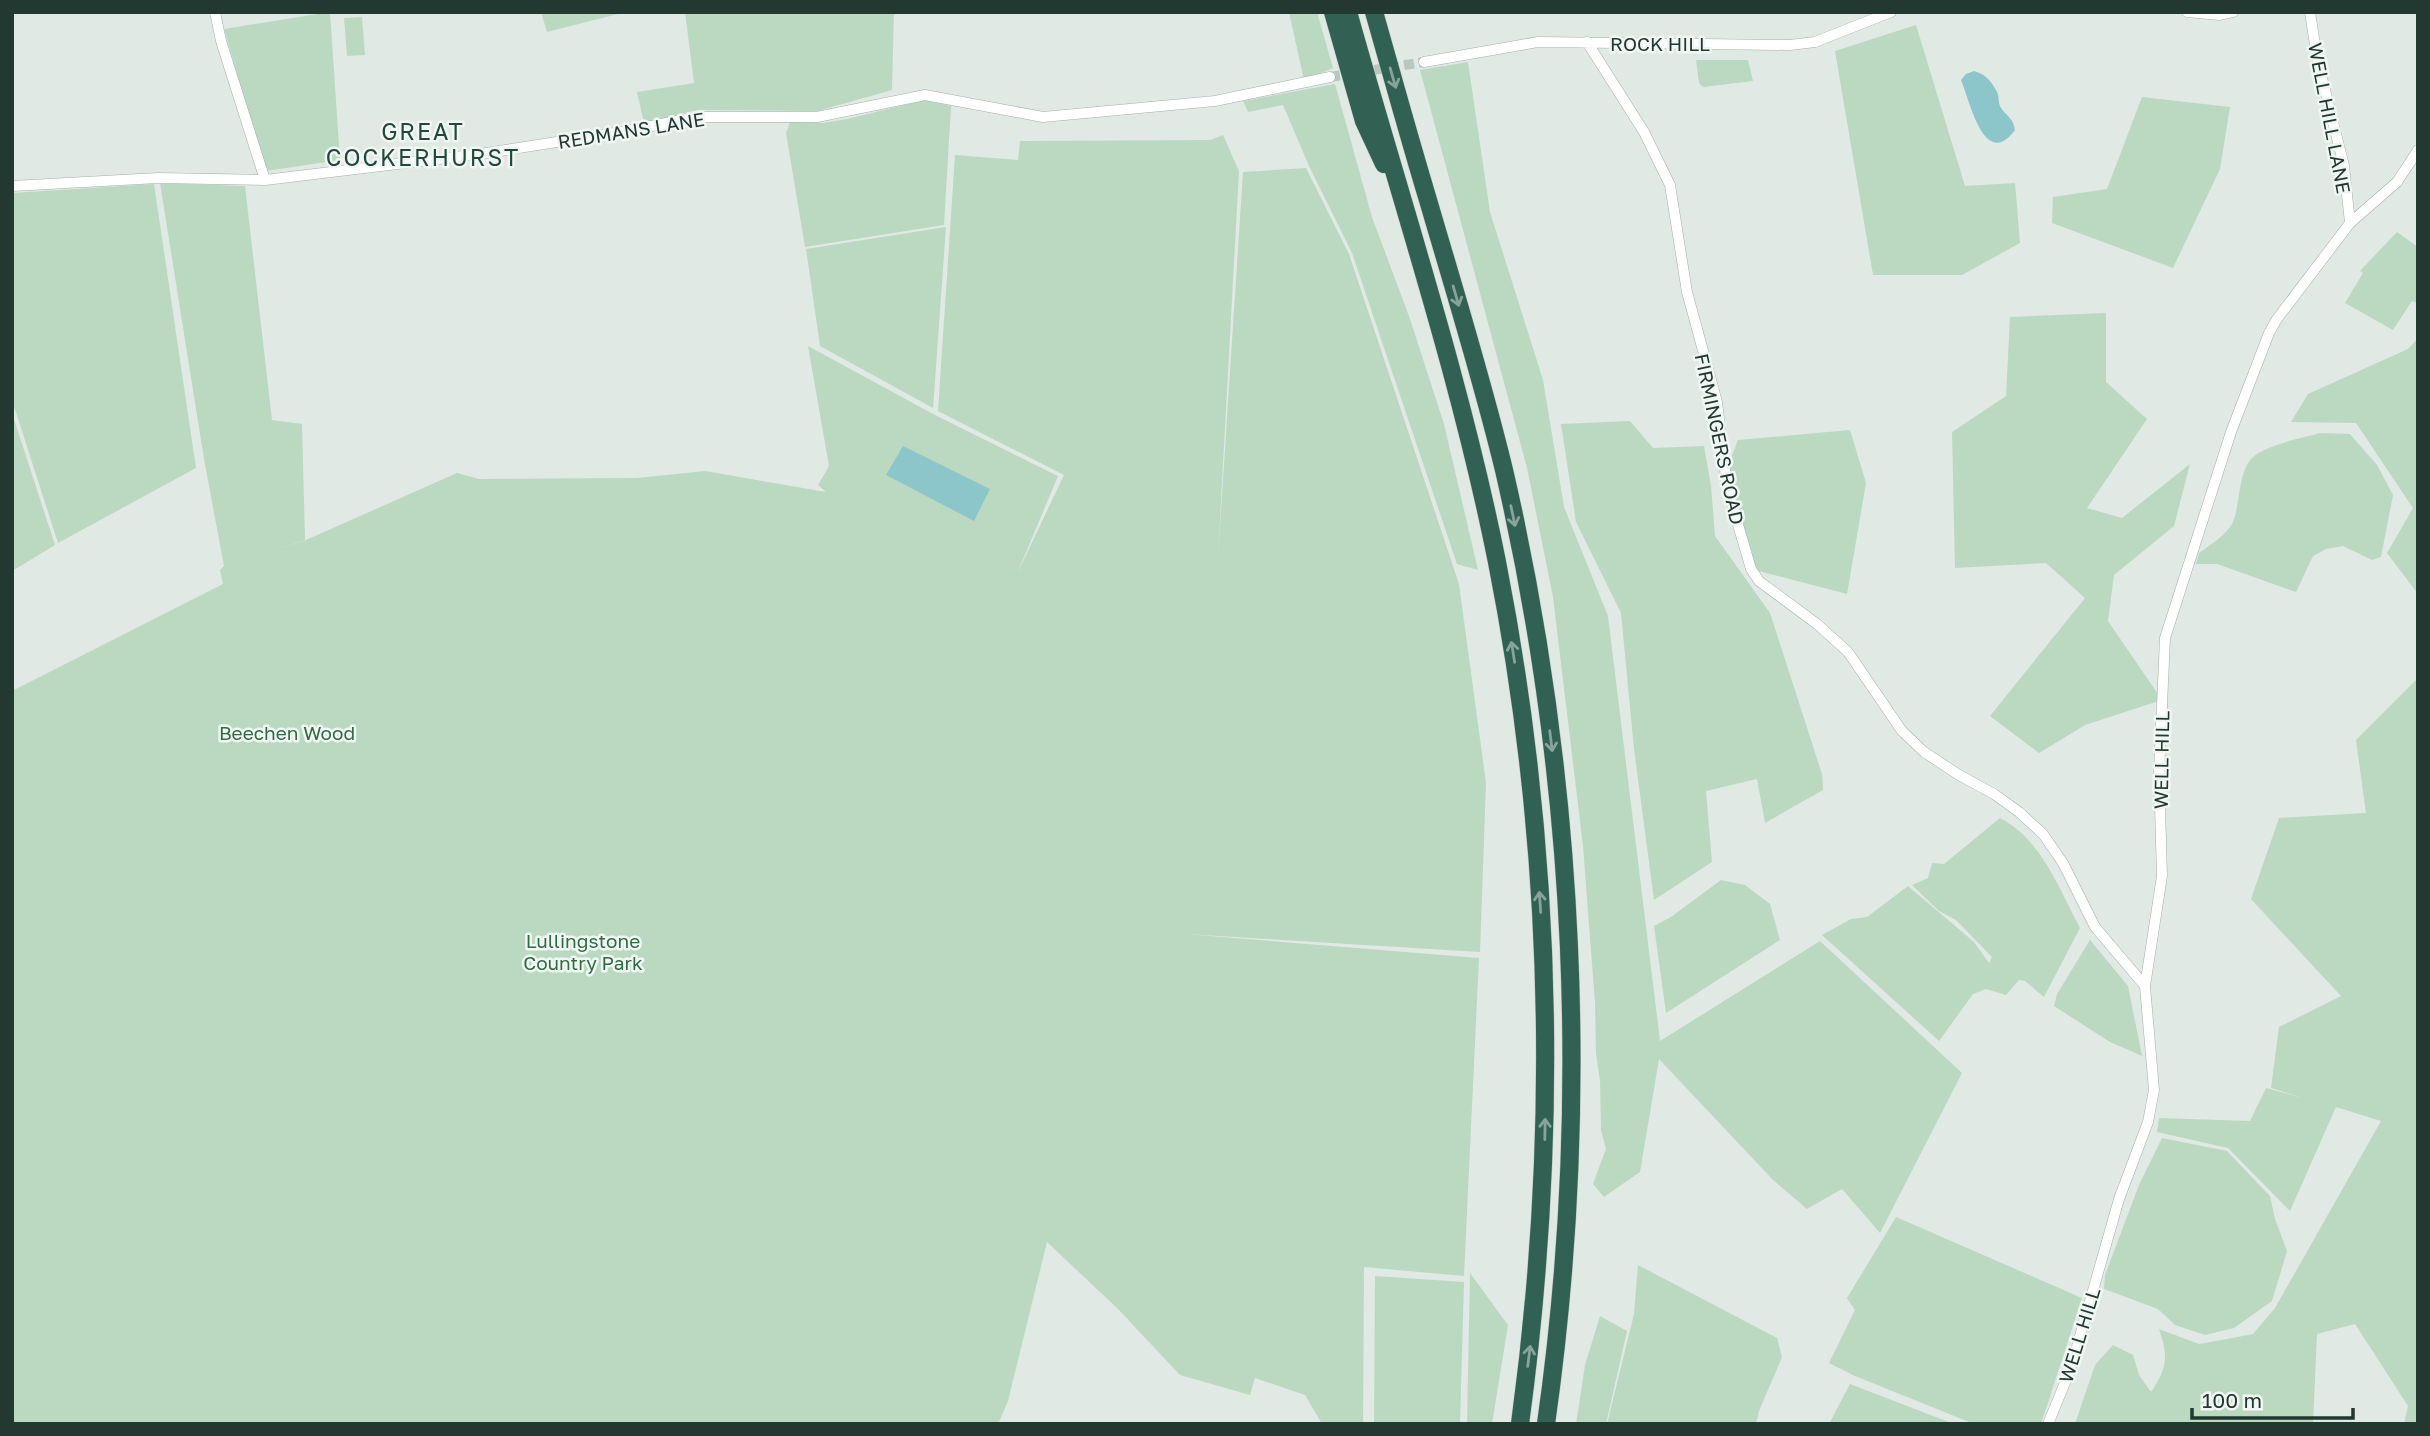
<svg xmlns="http://www.w3.org/2000/svg" width="2430" height="1436" font-family="'Golos Text',sans-serif">
  <style>
    .green { fill: #bbd9c0 }
    .water { fill: #8dc6ca }
    .lines { fill: none; stroke-linecap: round; stroke-linejoin: round }
    .minor-tunnel { stroke: #bac6c0; stroke-width: 10; stroke-dasharray: 10 5; stroke-linecap: butt }
    .minor-casing { stroke: #a3b0aa; stroke-width: 11 }
    .motorway-casing { stroke: #bdc3c1; stroke-width: 19 }
    .minor { stroke: #fff; stroke-width: 10 }
    .motorway { stroke: #316153; stroke-width: 18 }
    .oneway { stroke: #87a49b }
    .labels { text-anchor: middle; dominant-baseline: central; stroke-width: 5; stroke-linejoin: round; paint-order: stroke }
    .street-label { font-size: 19px; fill: #223830; stroke: #f0f6f3 }
    .park-label { font-size: 19px; fill: #316b42; stroke: #f0f6f3 }
    .quarter-label { font-size: 23px; letter-spacing: 2px; fill: #21483b; stroke: #f0f6f3 }
  </style>
  <rect width="100%" height="100%" fill="#e0e9e4"/>
  <path class="green" d="M 330,12 L 340,160 L 266,171 L 224,29 Z
    M 541,12 L 626,12 L 547,32 Z
    M 685,12 L 894,12 L 892,90 L 818,111 L 697,110 L 644,123 L 637,92 L 694,83 Z
    M 1289,12 L 1317,12 L 1333,68 L 1304,80 Z
    M 362,17 L 365,55 L 347,56 L 344,18 Z
    M 1916,25 L 1965,186 L 2015,183 L 2020,243 L 1962,275 L 1873,275 L 1835,51 Z
    M 1696,60 L 1748,60 L 1753,81 L 1703,87 L 1699,83 Z
    M 1468,62 L 1490,212 L 1543,380 L 1564,507 L 1608,616 L 1660,1041 L 1820,941 L 1962,1073 L 1880,1233 L 1842,1189 L 1807,1209 L 1773,1180 L 1659,1059 L 1640,1172 L 1604,1197 L 1593,1184 L 1606,1149 L 1601,1130 L 1600,1081 L 1596,1053 L 1595,1003 L 1583,846 L 1553,597 L 1527,468 L 1420,70 Z
    M 1335,84 L 1372,217 L 1410,319 L 1444,424 L 1478,570 L 1457,564 L 1352,253 L 1309,166 L 1283,105 L 1248,112 L 1243,101 Z
    M 2142,97 L 2230,107 L 2220,169 L 2173,268 L 2052,223 L 2053,197 L 2107,189 Z
    M 925,100 L 951,106 L 944,225 L 805,247 L 786,133 L 790,122 L 823,123 L 847,119 Z
    M 1223,135 L 1239,171 L 1218,556 L 1243,172 L 1306,168 L 1349,254 L 1459,584 L 1486,783 L 1480,952 L 1185,934 L 1479,958 L 1464,1276 L 1364,1267 L 1363,1424 L 1322,1424 L 1305,1395 L 1255,1378 L 1250,1395 L 1180,1375 L 1118,1309 L 1047,1242 L 1008,1401 L 998,1424 L 12,1424 L 12,691 L 223,584 L 220,570 L 224,566 L 204,459 L 160,183 L 245,186 L 272,420 L 302,424 L 305,540 L 268,552 L 306,540 L 457,473 L 479,479 L 637,478 L 705,471 L 826,492 L 818,485 L 829,466 L 808,346 L 935,415 L 1058,476 L 1017,574 L 1064,475 L 938,411 L 955,155 L 1018,160 L 1020,141 L 1210,140 Z
    M 154,184 L 196,468 L 58,543 L 12,400 L 12,193 Z
    M 946,227 L 933,408 L 820,346 L 806,249 Z
    M 2397,232 L 2418,247 L 2418,303 L 2412,301 L 2393,330 L 2345,303 L 2363,273 L 2360,271 Z
    M 2106,313 L 2106,382 L 2147,419 L 2087,508 L 2122,518 L 2190,464 L 2174,526 L 2114,575 L 2108,621 L 2162,700 L 2085,725 L 2039,753 L 1990,716 L 2085,598 L 2046,563 L 1955,568 L 1952,432 L 2006,396 L 2010,317 Z
    M 2418,338 L 2418,594 L 2387,553 L 2413,508 L 2356,423 L 2291,422 L 2308,394 L 2408,349 Z
    M 12,413 L 55,545 L 12,571 Z
    M 1630,421 L 1653,448 L 1704,446 L 1711,486 L 1715,536 L 1770,613 L 1822,774 L 1823,790 L 1765,823 L 1757,779 L 1706,791 L 1712,862 L 1654,900 L 1634,749 L 1621,613 L 1576,522 L 1561,424 Z
    M 1850,430 L 1866,483 L 1847,594 L 1751,569 L 1726,471 L 1738,440 Z
    M 2320,433 L 2350,434 L 2377,465 L 2393,495 L 2381,557 L 2372,560 L 2343,546 L 2326,549 L 2313,556 L 2296,592 L 2217,564 L 2196,564 L 2199,553 C 2210,545 2225,536 2232,524 C 2241,506 2237,472 2253,457 C 2266,445 2302,438 2320,433 Z
    M 2418,678 L 2418,1424 L 2404,1424 L 2408,1406 L 2355,1324 L 2317,1334 L 2313,1424 L 2075,1424 L 2095,1365 L 2113,1345 L 2133,1355 L 2139,1375 L 2151,1392 C 2168,1367 2168,1356 2159,1329 L 2199,1344 L 2227,1339 L 2253,1334 L 2275,1308 L 2381,1121 L 2336,1107 L 2290,1211 L 2228,1148 L 2157,1132 L 2159,1118 L 2250,1121 L 2266,1088 L 2303,1098 L 2271,1088 L 2279,1027 L 2341,996 L 2251,899 L 2279,818 L 2366,813 L 2356,740 Z
    M 2000,818 C 2042,840 2058,887 2080,928 L 2044,997 L 2025,981 L 2019,980 L 2006,995 L 1986,989 L 1973,994 L 1939,1041 L 1822,935 L 1851,919 L 1867,917 L 1908,886 L 1974,942 L 1989,963 L 1992,957 L 1956,920 L 1939,911 L 1912,885 L 1928,878 L 1932,863 L 1944,864 Z
    M 1721,880 L 1745,885 L 1770,904 L 1780,940 L 1666,1013 L 1654,926 L 1671,917 Z
    M 2090,940 L 2128,986 L 2142,1056 L 2110,1042 L 2054,1006 L 2057,994 Z
    M 2162,1138 L 2227,1151 L 2270,1196 L 2275,1219 L 2287,1251 L 2272,1301 L 2234,1328 L 2205,1335 L 2175,1325 L 2158,1309 L 2104,1289 L 2105,1275 L 2139,1185 Z
    M 1896,1217 L 2082,1298 L 2041,1424 L 1974,1424 L 1855,1376 L 1829,1363 L 1855,1310 L 1847,1298 Z
    M 1638,1265 L 1777,1338 L 1782,1357 L 1759,1411 L 1756,1424 L 1607,1424 L 1634,1314 Z
    M 1470,1273 L 1508,1325 L 1492,1424 L 1467,1424 Z
    M 1375,1276 L 1464,1282 L 1460,1424 L 1374,1424 Z
    M 1600,1316 L 1627,1331 L 1606,1424 L 1576,1424 L 1585,1365 Z
    M 1850,1384 L 1954,1424 L 1829,1424 Z"/>
  <path class="water" d="M 1974,71 C 1986,74 1993,83 1998,94 C 1999,98 1998,102 2000,106 C 2005,116 2013,116 2015,130 C 1984,172 1969,98 1961,80 L 1966,74 Z
    M 903,446 L 990,489 L 974,521 L 886,475 Z"/>
  <g class="lines">
    <path class="minor-tunnel" d="M 1330,77 L 1424,62"/>
    <g class="minor-casing">
      <path id="minor" d="M 215,12 L 221,41 L 265,180
        M 2187,12 L 2220,15 L 2233,12
        M 2310,12 L 2317,58 L 2344,166 L 2350,223
        M 1587,42 L 1644,132 L 1670,185 L 1687,292 L 1717,402 L 1727,487 L 1751,569 L 1759,581 L 1817,624 L 1848,652 L 1902,731 L 1924,752 L 1959,775 L 1994,794 L 2019,812 L 2043,834 L 2063,863 L 2095,927 L 2145,986
        M 1424,62 L 1538,42 L 1790,45 L 1815,42 L 1891,12
        M 12,186 L 158,178 L 265,180 L 480,154 L 621,132 L 697,117 L 817,117 L 925,95 L 1043,117 L 1215,101 L 1330,77
        M 2048,1424 L 2071,1368 L 2119,1199 L 2148,1122 L 2154,1090 L 2145,986 L 2162,876 L 2159,772 L 2165,638 L 2231,432 L 2269,333 L 2277,319 L 2350,223 L 2397,182 L 2418,150"/>
    </g>
    <g class="motorway-casing">
      <path id="motorway" d="M 1333,12 L 1364,121 L 1384,164
        M 1348,12 C 1399,195 1460,376 1497,562 C 1553,846 1559,1137 1520,1424
        M 1374,12 C 1392,75 1409,137 1428,200 C 1454,289 1482,379 1504,470 C 1576,782 1591,1107 1546,1424"/>
    </g>
    <use href="#minor" class="minor"/>
    <use href="#motorway" class="motorway"/>
  </g>
  <defs><path id="oneway-shaft" d="M-6 0H5M1.5-3L5.5 0L1.5 3" fill="none" stroke-width="1.6" stroke-linecap="round" stroke-linejoin="round" transform="scale(1.75)"/></defs>
  <g class="oneway">
    <use href="#oneway-shaft" transform="translate(1393 78) rotate(74)"/>
    <use href="#oneway-shaft" transform="translate(1456 296) rotate(74)"/>
    <use href="#oneway-shaft" transform="translate(1513 516) rotate(78)"/>
    <use href="#oneway-shaft" transform="translate(1513 652) rotate(-99)"/>
    <use href="#oneway-shaft" transform="translate(1551 741) rotate(83)"/>
    <use href="#oneway-shaft" transform="translate(1540 902) rotate(-94)"/>
    <use href="#oneway-shaft" transform="translate(1545 1129) rotate(-89)"/>
    <use href="#oneway-shaft" transform="translate(1529 1356) rotate(-83)"/>
  </g>
  <g class="labels">
    <g class="street-label">
      <text x="1660" y="43">ROCK HILL</text>
      <text transform="translate(2330 118) rotate(79)">WELL HILL LANE</text>
      <text transform="translate(631 130) rotate(-9)">REDMANS LANE</text>
      <text transform="translate(1720 439) rotate(78)">FIRMINGERS ROAD</text>
      <text transform="translate(2161 760) rotate(-89)">WELL HILL</text>
      <text transform="translate(2079 1335) rotate(-73)">WELL HILL</text>
    </g>
    <g class="park-label">
      <text x="287" y="732">Beechen Wood</text>
      <text x="583" y="940">Lullingstone<tspan x="583" dy="22">Country Park</tspan></text>
    </g>
    <g class="quarter-label">
      <text x="423" y="131">GREAT<tspan x="423" dy="26">COCKERHURST</tspan></text>
    </g>
  </g>
  <rect width="2430" height="1436" fill="none" stroke="#223830" stroke-width="28"/>
  <path d="M2192 1408v10h161v-10" fill="none" stroke="#223830" stroke-width="3.5"/>
  <text x="2202" y="1408" font-size="21" fill="#223830" stroke="#f0f6f3" stroke-width="5" paint-order="stroke">100 m</text>
</svg>
